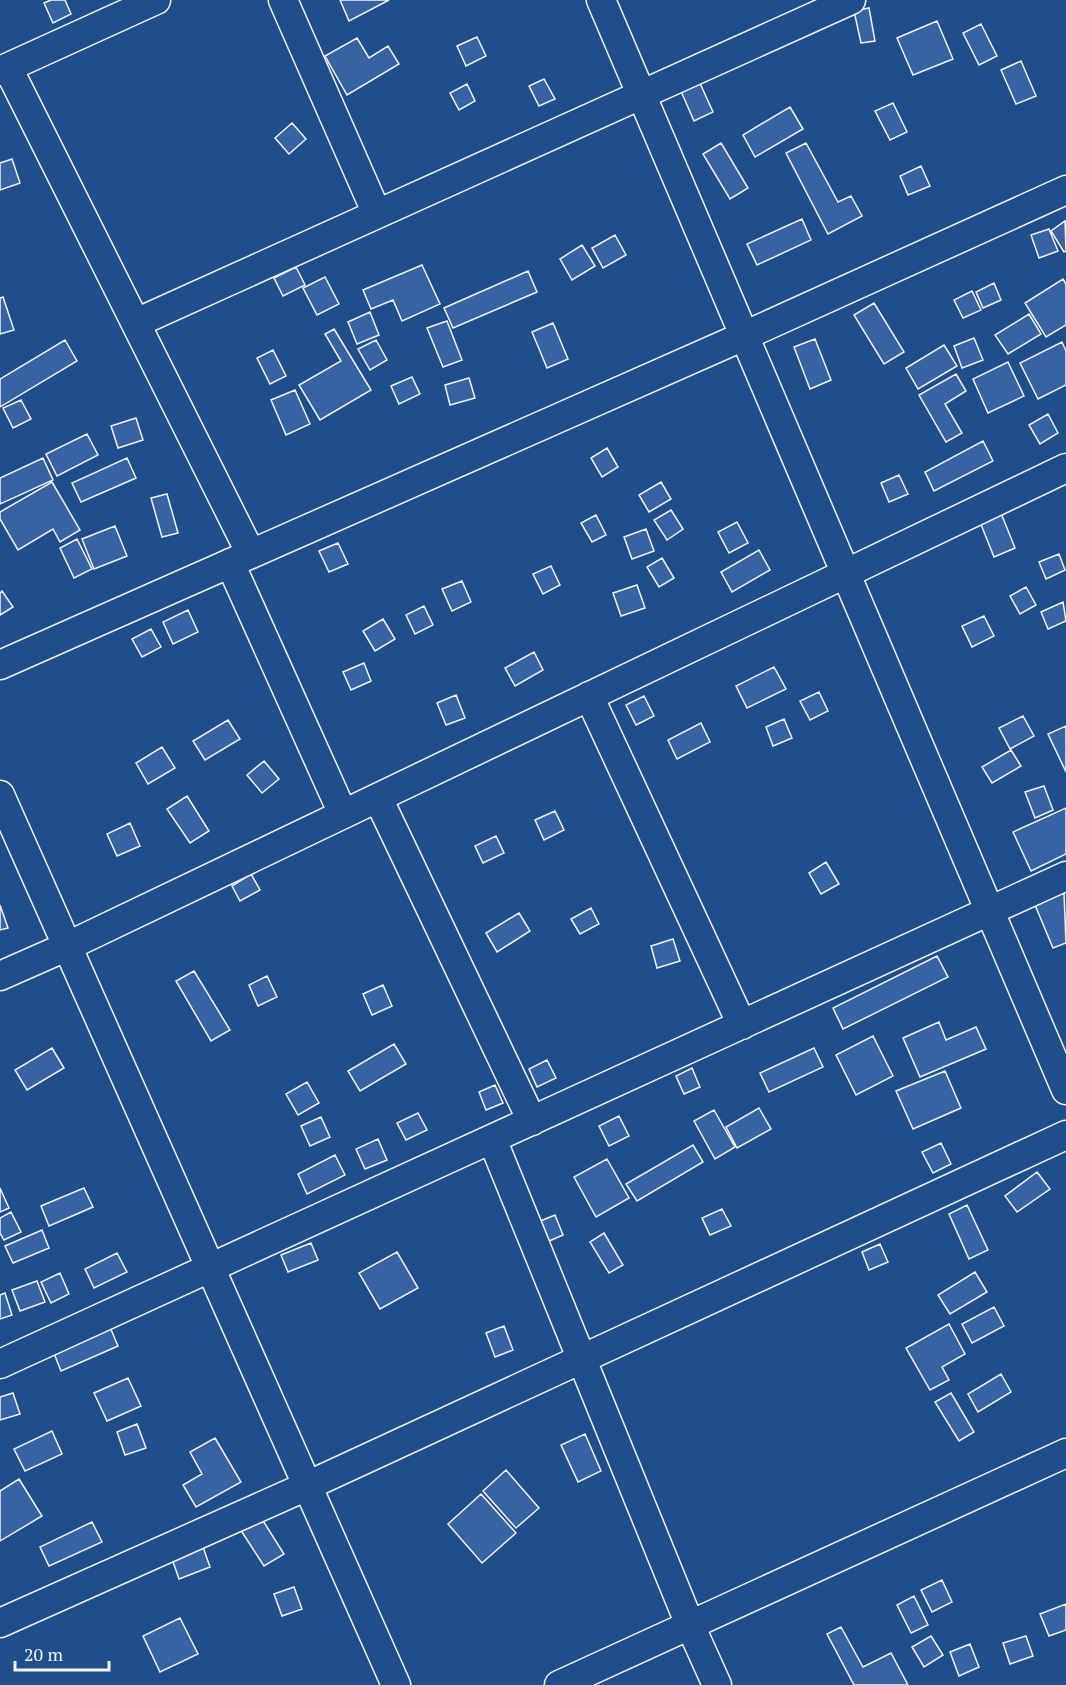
<svg xmlns="http://www.w3.org/2000/svg" width="1066" height="1685" font-family="'PT Serif',serif">
  <style>
    .building { fill: #3563a3; stroke: #f2f6ff; stroke-width: 1.5 }
    .lines { fill: none; stroke-linecap: round; stroke-linejoin: round }
    .street-casing { stroke: #f2f6ff; stroke-width: 31 }
    .street { stroke: #1f4e8c; stroke-width: 28 }
  </style>
  <rect width="100%" height="100%" fill="#1f4e8c"/>
  <path class="building" d="M 51,0 L 65,0 L 71,14 L 53,23 L 44,3 Z
    M 340,0 L 389,0 L 349,21 Z
    M 869,8 L 875,41 L 861,43 L 854,11 Z
    M 937,21 L 953,59 L 913,75 L 897,38 Z
    M 981,24 L 997,56 L 979,65 L 963,33 Z
    M 477,37 L 486,56 L 466,66 L 457,46 Z
    M 357,38 L 369,58 L 388,46 L 399,64 L 347,95 L 325,56 Z
    M 1021,61 L 1036,96 L 1016,104 L 1001,70 Z
    M 544,79 L 555,99 L 539,106 L 529,86 Z
    M 699,81 L 713,112 L 694,121 L 680,89 Z
    M 467,84 L 475,101 L 459,110 L 450,93 Z
    M 893,103 L 907,132 L 890,140 L 875,111 Z
    M 790,107 L 803,129 L 755,157 L 743,135 Z
    M 292,123 L 306,139 L 289,154 L 275,138 Z
    M 721,143 L 748,188 L 730,199 L 703,154 Z
    M 806,143 L 838,202 L 851,196 L 862,216 L 828,234 L 786,153 Z
    M 12,159 L 20,183 L 0,190 L 0,163 Z
    M 921,166 L 930,186 L 908,195 L 900,176 Z
    M 802,219 L 811,240 L 757,265 L 747,244 Z
    M 1065,221 L 1066,251 L 1064,252 L 1051,231 Z
    M 1049,229 L 1058,251 L 1039,258 L 1031,235 Z
    M 615,235 L 626,255 L 603,268 L 592,248 Z
    M 582,245 L 595,266 L 572,280 L 560,259 Z
    M 422,265 L 440,304 L 402,321 L 393,300 L 371,309 L 363,290 Z
    M 296,267 L 305,285 L 283,296 L 274,278 Z
    M 528,271 L 537,292 L 453,328 L 444,308 Z
    M 325,277 L 339,304 L 317,315 L 303,288 Z
    M 1063,279 L 1066,284 L 1066,325 L 1046,337 L 1025,303 Z
    M 994,283 L 1001,300 L 983,308 L 976,292 Z
    M 972,291 L 981,310 L 963,318 L 954,300 Z
    M 3,297 L 14,330 L 0,334 L 0,298 Z
    M 874,303 L 904,352 L 884,364 L 854,315 Z
    M 370,312 L 379,335 L 357,344 L 348,322 Z
    M 1029,314 L 1041,334 L 1008,354 L 995,335 Z
    M 447,321 L 462,360 L 443,367 L 427,328 Z
    M 553,323 L 568,359 L 547,368 L 532,332 Z
    M 334,329 L 371,390 L 320,420 L 299,385 L 341,361 L 325,334 Z
    M 974,338 L 983,360 L 962,368 L 954,346 Z
    M 815,339 L 831,380 L 810,389 L 794,347 Z
    M 65,340 L 77,361 L 0,407 L 0,379 Z
    M 376,340 L 387,360 L 370,370 L 358,349 Z
    M 1062,342 L 1066,351 L 1066,385 L 1038,399 L 1020,363 Z
    M 944,345 L 957,366 L 918,389 L 906,368 Z
    M 273,350 L 286,376 L 270,384 L 257,358 Z
    M 1008,362 L 1024,396 L 988,413 L 973,379 Z
    M 956,374 L 966,391 L 945,404 L 962,433 L 946,442 L 919,395 Z
    M 412,377 L 420,394 L 399,404 L 391,386 Z
    M 469,378 L 475,398 L 450,405 L 445,385 Z
    M 295,390 L 310,424 L 286,435 L 271,400 Z
    M 21,400 L 31,419 L 13,428 L 3,408 Z
    M 1048,414 L 1058,433 L 1040,444 L 1029,425 Z
    M 136,418 L 143,440 L 118,448 L 111,426 Z
    M 87,434 L 98,455 L 57,476 L 46,454 Z
    M 983,441 L 993,461 L 934,491 L 925,472 Z
    M 607,448 L 618,467 L 602,477 L 591,458 Z
    M 43,458 L 53,480 L 0,504 L 0,478 Z
    M 127,458 L 136,478 L 81,502 L 72,483 Z
    M 899,475 L 908,494 L 889,502 L 881,483 Z
    M 52,482 L 80,530 L 60,542 L 53,529 L 18,550 L 0,519 L 0,512 Z
    M 661,482 L 671,499 L 649,512 L 639,495 Z
    M 167,494 L 178,533 L 162,537 L 151,498 Z
    M 671,510 L 683,529 L 667,540 L 654,520 Z
    M 1001,513 L 1015,548 L 994,557 L 980,522 Z
    M 596,515 L 606,535 L 592,542 L 581,523 Z
    M 737,522 L 748,543 L 729,553 L 718,532 Z
    M 115,526 L 127,556 L 94,569 L 82,539 Z
    M 646,529 L 654,551 L 632,559 L 624,537 Z
    M 77,539 L 92,569 L 74,578 L 60,548 Z
    M 338,543 L 348,564 L 329,572 L 319,551 Z
    M 759,550 L 770,570 L 732,592 L 721,572 Z
    M 1059,554 L 1065,570 L 1046,579 L 1039,562 Z
    M 662,558 L 674,578 L 659,587 L 647,567 Z
    M 551,566 L 560,585 L 543,594 L 533,574 Z
    M 462,581 L 471,602 L 452,611 L 442,589 Z
    M 637,585 L 645,608 L 621,616 L 613,593 Z
    M 1026,587 L 1036,605 L 1020,614 L 1010,596 Z
    M 2,591 L 13,607 L 0,615 L 0,593 Z
    M 1063,602 L 1066,621 L 1048,629 L 1041,612 Z
    M 424,606 L 433,625 L 415,634 L 406,615 Z
    M 188,610 L 198,632 L 173,644 L 163,622 Z
    M 984,616 L 994,636 L 972,647 L 962,626 Z
    M 383,619 L 395,639 L 375,651 L 363,631 Z
    M 151,629 L 161,647 L 142,657 L 132,639 Z
    M 534,652 L 543,670 L 515,686 L 505,668 Z
    M 364,663 L 371,681 L 351,690 L 343,672 Z
    M 774,667 L 786,689 L 747,708 L 736,686 Z
    M 819,692 L 828,711 L 810,720 L 800,701 Z
    M 456,695 L 465,718 L 446,725 L 437,703 Z
    M 644,696 L 654,716 L 636,725 L 626,705 Z
    M 1023,716 L 1034,736 L 1010,749 L 999,728 Z
    M 784,719 L 792,738 L 773,746 L 766,727 Z
    M 228,720 L 240,739 L 205,760 L 193,741 Z
    M 701,723 L 710,742 L 677,759 L 668,740 Z
    M 1066,726 L 1066,772 L 1048,734 Z
    M 162,747 L 175,768 L 148,784 L 136,763 Z
    M 1011,750 L 1021,766 L 992,783 L 982,767 Z
    M 264,761 L 279,779 L 262,793 L 247,775 Z
    M 1044,786 L 1053,810 L 1035,818 L 1025,792 Z
    M 187,796 L 209,831 L 190,843 L 167,809 Z
    M 1066,808 L 1066,854 L 1031,871 L 1013,832 Z
    M 555,811 L 564,830 L 544,840 L 535,820 Z
    M 130,823 L 140,846 L 117,856 L 107,834 Z
    M 496,836 L 504,853 L 483,863 L 475,846 Z
    M 826,862 L 839,884 L 821,894 L 809,873 Z
    M 251,874 L 260,890 L 240,901 L 232,886 Z
    M 1064,893 L 1066,943 L 1053,948 L 1035,905 Z
    M 0,905 L 8,928 L 0,930 Z
    M 591,908 L 599,924 L 580,934 L 571,919 Z
    M 519,913 L 530,931 L 497,952 L 486,933 Z
    M 673,939 L 680,961 L 657,968 L 651,946 Z
    M 937,956 L 948,977 L 843,1029 L 833,1008 Z
    M 194,971 L 230,1030 L 211,1041 L 176,981 Z
    M 267,976 L 277,997 L 258,1006 L 249,985 Z
    M 383,985 L 392,1006 L 372,1015 L 363,994 Z
    M 939,1022 L 946,1040 L 976,1027 L 986,1049 L 920,1077 L 903,1038 Z
    M 873,1036 L 893,1076 L 856,1095 L 836,1055 Z
    M 394,1044 L 406,1064 L 360,1091 L 348,1071 Z
    M 52,1048 L 64,1068 L 27,1090 L 15,1070 Z
    M 814,1048 L 823,1067 L 769,1092 L 760,1073 Z
    M 547,1060 L 556,1078 L 537,1087 L 529,1069 Z
    M 692,1068 L 700,1087 L 684,1094 L 676,1076 Z
    M 945,1071 L 961,1108 L 913,1129 L 896,1091 Z
    M 307,1082 L 319,1103 L 298,1115 L 286,1094 Z
    M 495,1085 L 503,1103 L 486,1110 L 479,1092 Z
    M 759,1108 L 771,1129 L 737,1148 L 726,1127 Z
    M 714,1110 L 735,1147 L 715,1159 L 694,1121 Z
    M 418,1113 L 427,1130 L 406,1140 L 397,1123 Z
    M 619,1116 L 629,1136 L 609,1146 L 599,1126 Z
    M 321,1117 L 330,1137 L 310,1146 L 301,1126 Z
    M 378,1139 L 387,1160 L 365,1169 L 356,1149 Z
    M 941,1143 L 951,1164 L 933,1173 L 922,1152 Z
    M 693,1145 L 703,1162 L 637,1201 L 626,1184 Z
    M 335,1155 L 345,1175 L 307,1194 L 298,1174 Z
    M 607,1159 L 629,1198 L 596,1217 L 574,1177 Z
    M 1037,1172 L 1050,1189 L 1017,1212 L 1005,1196 Z
    M 0,1188 L 9,1208 L 0,1212 Z
    M 84,1188 L 93,1207 L 49,1226 L 41,1206 Z
    M 967,1205 L 988,1250 L 969,1259 L 949,1214 Z
    M 722,1209 L 731,1226 L 710,1235 L 702,1218 Z
    M 11,1212 L 21,1232 L 4,1240 L 0,1233 L 0,1218 Z
    M 555,1215 L 563,1235 L 547,1242 L 538,1222 Z
    M 42,1230 L 49,1248 L 13,1263 L 5,1246 Z
    M 604,1233 L 623,1265 L 609,1273 L 590,1242 Z
    M 311,1243 L 318,1260 L 288,1272 L 281,1255 Z
    M 880,1244 L 888,1262 L 869,1270 L 862,1252 Z
    M 397,1252 L 418,1288 L 380,1309 L 359,1273 Z
    M 117,1253 L 127,1272 L 94,1288 L 85,1269 Z
    M 975,1272 L 987,1292 L 950,1314 L 938,1295 Z
    M 60,1273 L 69,1294 L 51,1303 L 41,1282 Z
    M 37,1281 L 45,1302 L 20,1311 L 12,1290 Z
    M 5,1293 L 12,1315 L 0,1319 L 0,1295 Z
    M 994,1307 L 1004,1326 L 972,1343 L 962,1324 Z
    M 949,1324 L 965,1354 L 942,1367 L 949,1380 L 930,1390 L 906,1348 Z
    M 504,1326 L 513,1350 L 495,1357 L 486,1333 Z
    M 110,1327 L 118,1346 L 61,1371 L 53,1351 Z
    M 1001,1374 L 1011,1392 L 978,1412 L 968,1394 Z
    M 128,1378 L 141,1406 L 107,1421 L 94,1393 Z
    M 13,1393 L 20,1414 L 0,1420 L 0,1397 Z
    M 951,1393 L 974,1432 L 959,1441 L 935,1402 Z
    M 137,1424 L 146,1448 L 125,1455 L 117,1432 Z
    M 52,1431 L 62,1454 L 25,1471 L 14,1449 Z
    M 585,1434 L 601,1471 L 578,1482 L 561,1445 Z
    M 215,1438 L 241,1482 L 196,1507 L 183,1485 L 202,1474 L 190,1452 Z
    M 506,1470 L 539,1508 L 516,1528 L 483,1491 Z
    M 19,1479 L 42,1516 L 0,1541 L 0,1491 Z
    M 481,1494 L 516,1533 L 482,1563 L 448,1524 Z
    M 260,1516 L 284,1554 L 264,1566 L 240,1529 Z
    M 92,1522 L 102,1542 L 49,1566 L 40,1547 Z
    M 202,1544 L 210,1567 L 179,1579 L 171,1556 Z
    M 942,1580 L 952,1602 L 932,1612 L 921,1590 Z
    M 294,1587 L 302,1609 L 282,1616 L 274,1594 Z
    M 914,1596 L 928,1625 L 911,1633 L 897,1605 Z
    M 1066,1604 L 1066,1630 L 1049,1636 L 1040,1614 Z
    M 180,1618 L 198,1654 L 160,1672 L 143,1636 Z
    M 841,1627 L 863,1667 L 891,1653 L 908,1685 L 854,1685 L 827,1634 Z
    M 931,1636 L 943,1655 L 924,1667 L 912,1647 Z
    M 1026,1636 L 1033,1656 L 1010,1664 L 1003,1643 Z
    M 970,1644 L 979,1667 L 959,1676 L 950,1652 Z"/>
  <g class="lines">
    <g class="street-casing">
      <path id="street" d="M 283,0 L 377,214
        M 601,0 L 1066,1090
        M 8,68 L 251,554
        M 0,71 L 156,0
        M 136,323 L 851,0
        M 230,563 L 343,814
        M 0,665 L 744,336 L 1066,190
        M 589,696 L 742,1025
        M 0,795 L 396,1685
        M 378,798 L 532,1121
        M 0,976 L 68,946 L 1066,468
        M 492,1139 L 690,1625 L 717,1685
        M 0,1364 L 1066,876
        M 0,1623 L 307,1486 L 1066,1135
        M 559,1685 L 1066,1453"/>
    </g>
    <use href="#street" class="street"/>
  </g>
  <path d="M15 1661v9h94v-9" fill="none" stroke="#f2f6ff" stroke-width="3"/>
  <text x="24" y="1661" font-size="18" fill="#f2f6ff" stroke="#1f4e8c" stroke-width="4.5" paint-order="stroke">20 m</text>
</svg>
